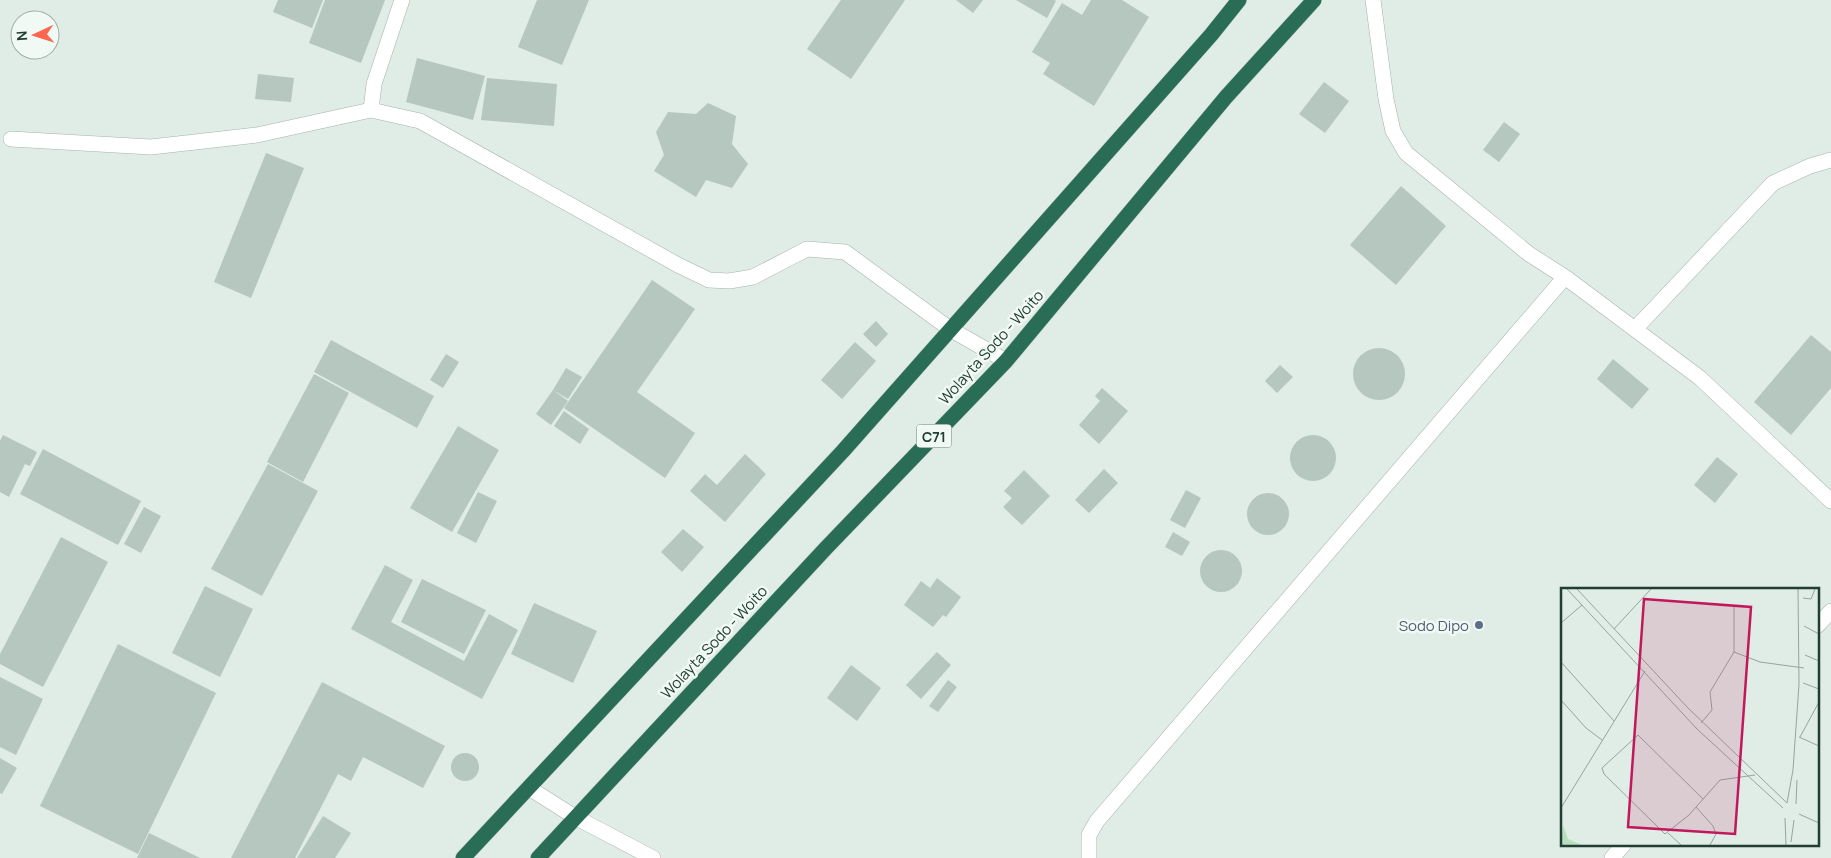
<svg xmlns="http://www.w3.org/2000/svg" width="1831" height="858" font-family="Manrope,sans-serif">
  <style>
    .building { fill: #b5c7be }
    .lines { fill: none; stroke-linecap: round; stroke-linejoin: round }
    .minor-casing { stroke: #a3b4ad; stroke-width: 16 }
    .highway-casing { stroke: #c1c9c6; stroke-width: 16 }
    .minor { stroke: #fff; stroke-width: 15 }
    .highway { stroke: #296d57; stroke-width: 15 }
    .service-dot { fill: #5c6f8a; stroke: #f1f9f4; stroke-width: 2 }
    .labels { text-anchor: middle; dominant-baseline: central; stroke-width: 5; stroke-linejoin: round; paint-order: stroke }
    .shield { fill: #f1f9f4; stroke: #5f766d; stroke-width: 1 }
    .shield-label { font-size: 14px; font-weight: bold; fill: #203e33 }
    .street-label { font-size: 15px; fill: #203e33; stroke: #f1f9f4 }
    .service-label { font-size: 15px; fill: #4e5e75; stroke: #f1f9f4; text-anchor: end }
    .inset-road { fill: none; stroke: #93a69e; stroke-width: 1 }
    .view { fill: #c2185b; fill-opacity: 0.15; stroke: #c2185b; stroke-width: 2.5 }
    .inset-edge { fill: none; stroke: #203e33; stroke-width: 2.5 }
  </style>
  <rect width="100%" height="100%" fill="#e0ece6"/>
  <path class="building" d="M 278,0 L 323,0 L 312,28 L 273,12 Z
    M 325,0 L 385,0 L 361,63 L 309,43 Z
    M 537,0 L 589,0 L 562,65 L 518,47 Z
    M 841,0 L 905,0 L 851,79 L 807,49 Z
    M 956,0 L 983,0 L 973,13 Z
    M 1016,0 L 1054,0 L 1056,1 L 1047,18 Z
    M 1091,0 L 1122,0 L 1149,17 L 1094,106 L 1043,74 L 1050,63 L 1032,52 L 1062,3 L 1082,15 Z
    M 417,58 L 485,76 L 473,120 L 406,102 Z
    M 258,74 L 294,78 L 291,102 L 255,99 Z
    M 487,78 L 557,84 L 554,126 L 481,120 Z
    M 1324,82 L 1349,101 L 1325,133 L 1299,114 Z
    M 708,103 L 736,116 L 732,144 L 748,164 L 732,188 L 706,180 L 696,197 L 654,171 L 664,155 L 656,132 L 668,112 L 696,114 Z
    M 1504,122 L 1520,134 L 1499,162 L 1483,150 Z
    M 266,153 L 304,168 L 251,298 L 214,282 Z
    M 1401,186 L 1446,226 L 1396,285 L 1350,245 Z
    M 652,280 L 695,309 L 637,392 L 695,433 L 665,478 L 564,408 Z
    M 876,321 L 888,334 L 876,347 L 863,334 Z
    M 1811,335 L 1831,352 L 1831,388 L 1791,435 L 1754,402 Z
    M 331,340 L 434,396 L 417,428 L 314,372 Z
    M 855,342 L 876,361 L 842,399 L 821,380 Z
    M1353 374a26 26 0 1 1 52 0a26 26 0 1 1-52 0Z
    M 446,354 L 459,362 L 443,388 L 430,380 Z
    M 1613,359 L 1649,389 L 1632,409 L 1597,379 Z
    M 1280,365 L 1293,377 L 1277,393 L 1265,381 Z
    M 566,368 L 582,377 L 568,399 L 553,390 Z
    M 314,374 L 349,393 L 303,482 L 267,462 Z
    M 1102,388 L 1128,411 L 1099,444 L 1079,425 L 1100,401 L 1095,396 Z
    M 553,390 L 568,401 L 551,425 L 536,414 Z
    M 564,411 L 589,429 L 580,444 L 554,426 Z
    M 458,426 L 499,450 L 452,532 L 410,508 Z
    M1290 458a23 23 0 1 1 46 0a23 23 0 1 1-46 0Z
    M 3,435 L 37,452 L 30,466 L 25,464 L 9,497 L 0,492 L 0,441 Z
    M 43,449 L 141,501 L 118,545 L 20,494 Z
    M 745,454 L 766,474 L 725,522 L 690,491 L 705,474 L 717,485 Z
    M 1717,457 L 1738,474 L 1715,503 L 1694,485 Z
    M 268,464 L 318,491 L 262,596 L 211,569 Z
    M 1104,469 L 1118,483 L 1089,513 L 1075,500 Z
    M 1024,470 L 1050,496 L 1022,525 L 1003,507 L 1012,498 L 1004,491 Z
    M 1186,490 L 1201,498 L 1185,528 L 1170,520 Z
    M 478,492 L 497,501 L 476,543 L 457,533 Z
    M1247 514a21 21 0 1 1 42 0a21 21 0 1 1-42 0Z
    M 144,507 L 161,516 L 141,553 L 124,544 Z
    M 683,529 L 704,547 L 682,572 L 661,552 Z
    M 1173,532 L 1190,542 L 1182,556 L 1165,547 Z
    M 61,537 L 108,562 L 43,687 L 0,664 L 0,654 Z
    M1200 571a21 21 0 1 1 42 0a21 21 0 1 1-42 0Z
    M 385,565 L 413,580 L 391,622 L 464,661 L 489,614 L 518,630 L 482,699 L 351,629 Z
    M 937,578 L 961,597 L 946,617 L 943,615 L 933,627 L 904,605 L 921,581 L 930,588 Z
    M 422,579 L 486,610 L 464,654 L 401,622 Z
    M 205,586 L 253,609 L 220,677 L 172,653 Z
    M 534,603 L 597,631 L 573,683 L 511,654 Z
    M 118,644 L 216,693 L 138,854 L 40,806 Z
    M 937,652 L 951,665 L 921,699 L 906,685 Z
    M 851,665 L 881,688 L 857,721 L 827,698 Z
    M 0,677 L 43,699 L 16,755 L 0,747 Z
    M 948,680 L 957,687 L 938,712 L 929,706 Z
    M 322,682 L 445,746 L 423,788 L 363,757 L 351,781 L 338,774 L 295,858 L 231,858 Z
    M451 767a14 14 0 1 1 28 0a14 14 0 1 1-28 0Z
    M 0,758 L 17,768 L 2,794 L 0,793 Z
    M 323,816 L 351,833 L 335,858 L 297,858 Z
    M 149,833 L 200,858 L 137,858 Z"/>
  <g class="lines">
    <g class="minor-casing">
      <path id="minor" d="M 1373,0 L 1386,99 L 1393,131 L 1406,153 L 1529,254 L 1565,277 L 1700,378 L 1831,501
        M 371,110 L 374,84 L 402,0
        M 11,139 L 151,147 L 257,135 L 371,110 L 420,121 L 678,265 L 709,280 L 729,281 L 753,277 L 807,249 L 845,252 L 950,329 L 1006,361
        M 1635,329 L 1773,183 L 1810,166 L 1831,160
        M 1817,626 L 1831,611
        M 529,788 L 575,817 L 653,858
        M 1089,858 L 1089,835 L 1097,821 L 1565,277
        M 1612,858 L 1624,844"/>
    </g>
    <g class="highway-casing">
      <path id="highway" d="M 463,858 L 843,451 L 1211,35 L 1239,0
        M 538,858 L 826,548 L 1006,361 L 1226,97 L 1314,0"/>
    </g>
    <use href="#minor" class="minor"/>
    <use href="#highway" class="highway"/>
  </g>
  <circle class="service-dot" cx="1479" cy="625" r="5"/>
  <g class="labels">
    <rect class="shield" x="916.5" y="424.5" width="35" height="23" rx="4"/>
    <g class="shield-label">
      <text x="934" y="436">C71</text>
    </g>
    <g class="street-label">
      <text transform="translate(991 347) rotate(-48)">Wolayta Sodo - Woito</text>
      <text transform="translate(714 642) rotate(-47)">Wolayta Sodo - Woito</text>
    </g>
    <g class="service-label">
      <text x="1469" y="625">Sodo Dipo</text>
    </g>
  </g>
  <g transform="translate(1561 588)">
    <rect width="258" height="258" fill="#e0ece6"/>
    <path d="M 2,237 L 7,251 L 21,257 L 0,257 Z" fill="#b8dfbe"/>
    <path class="inset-road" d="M 6,1 L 136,141 L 222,220M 16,1 L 127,120 L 226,215 L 232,182 L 238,96 L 237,1M 242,10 L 250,11 L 254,1M 0,35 L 21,17M 243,38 L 258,46M 53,41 L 90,1M 173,64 L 199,74 L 243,80M 244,67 L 258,73M 0,74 L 53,133M 242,95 L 258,101M 0,112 L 25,140 L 41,152M 140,135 L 151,122 L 149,104 L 173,64 L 173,19M 238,149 L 258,158M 239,149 L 258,114M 142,211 L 77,147 L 41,180 L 43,186 L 104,246 L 128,227 L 159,192 L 194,187M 235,216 L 236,192M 135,219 L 152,238 L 155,246 L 149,257M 0,220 L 84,83M 238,226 L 258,235M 224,230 L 225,257M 107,245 L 120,257M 230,254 L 233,232"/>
    <path class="view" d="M 83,11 L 190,19 L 174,246 L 67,239 Z"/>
    <rect width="258" height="258" class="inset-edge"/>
  </g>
  <g transform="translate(35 35) rotate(266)"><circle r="24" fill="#f1f9f4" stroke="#9daea7"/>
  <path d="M0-4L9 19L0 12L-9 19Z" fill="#fc664f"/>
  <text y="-8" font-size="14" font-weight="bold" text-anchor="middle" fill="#203e33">N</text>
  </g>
</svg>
